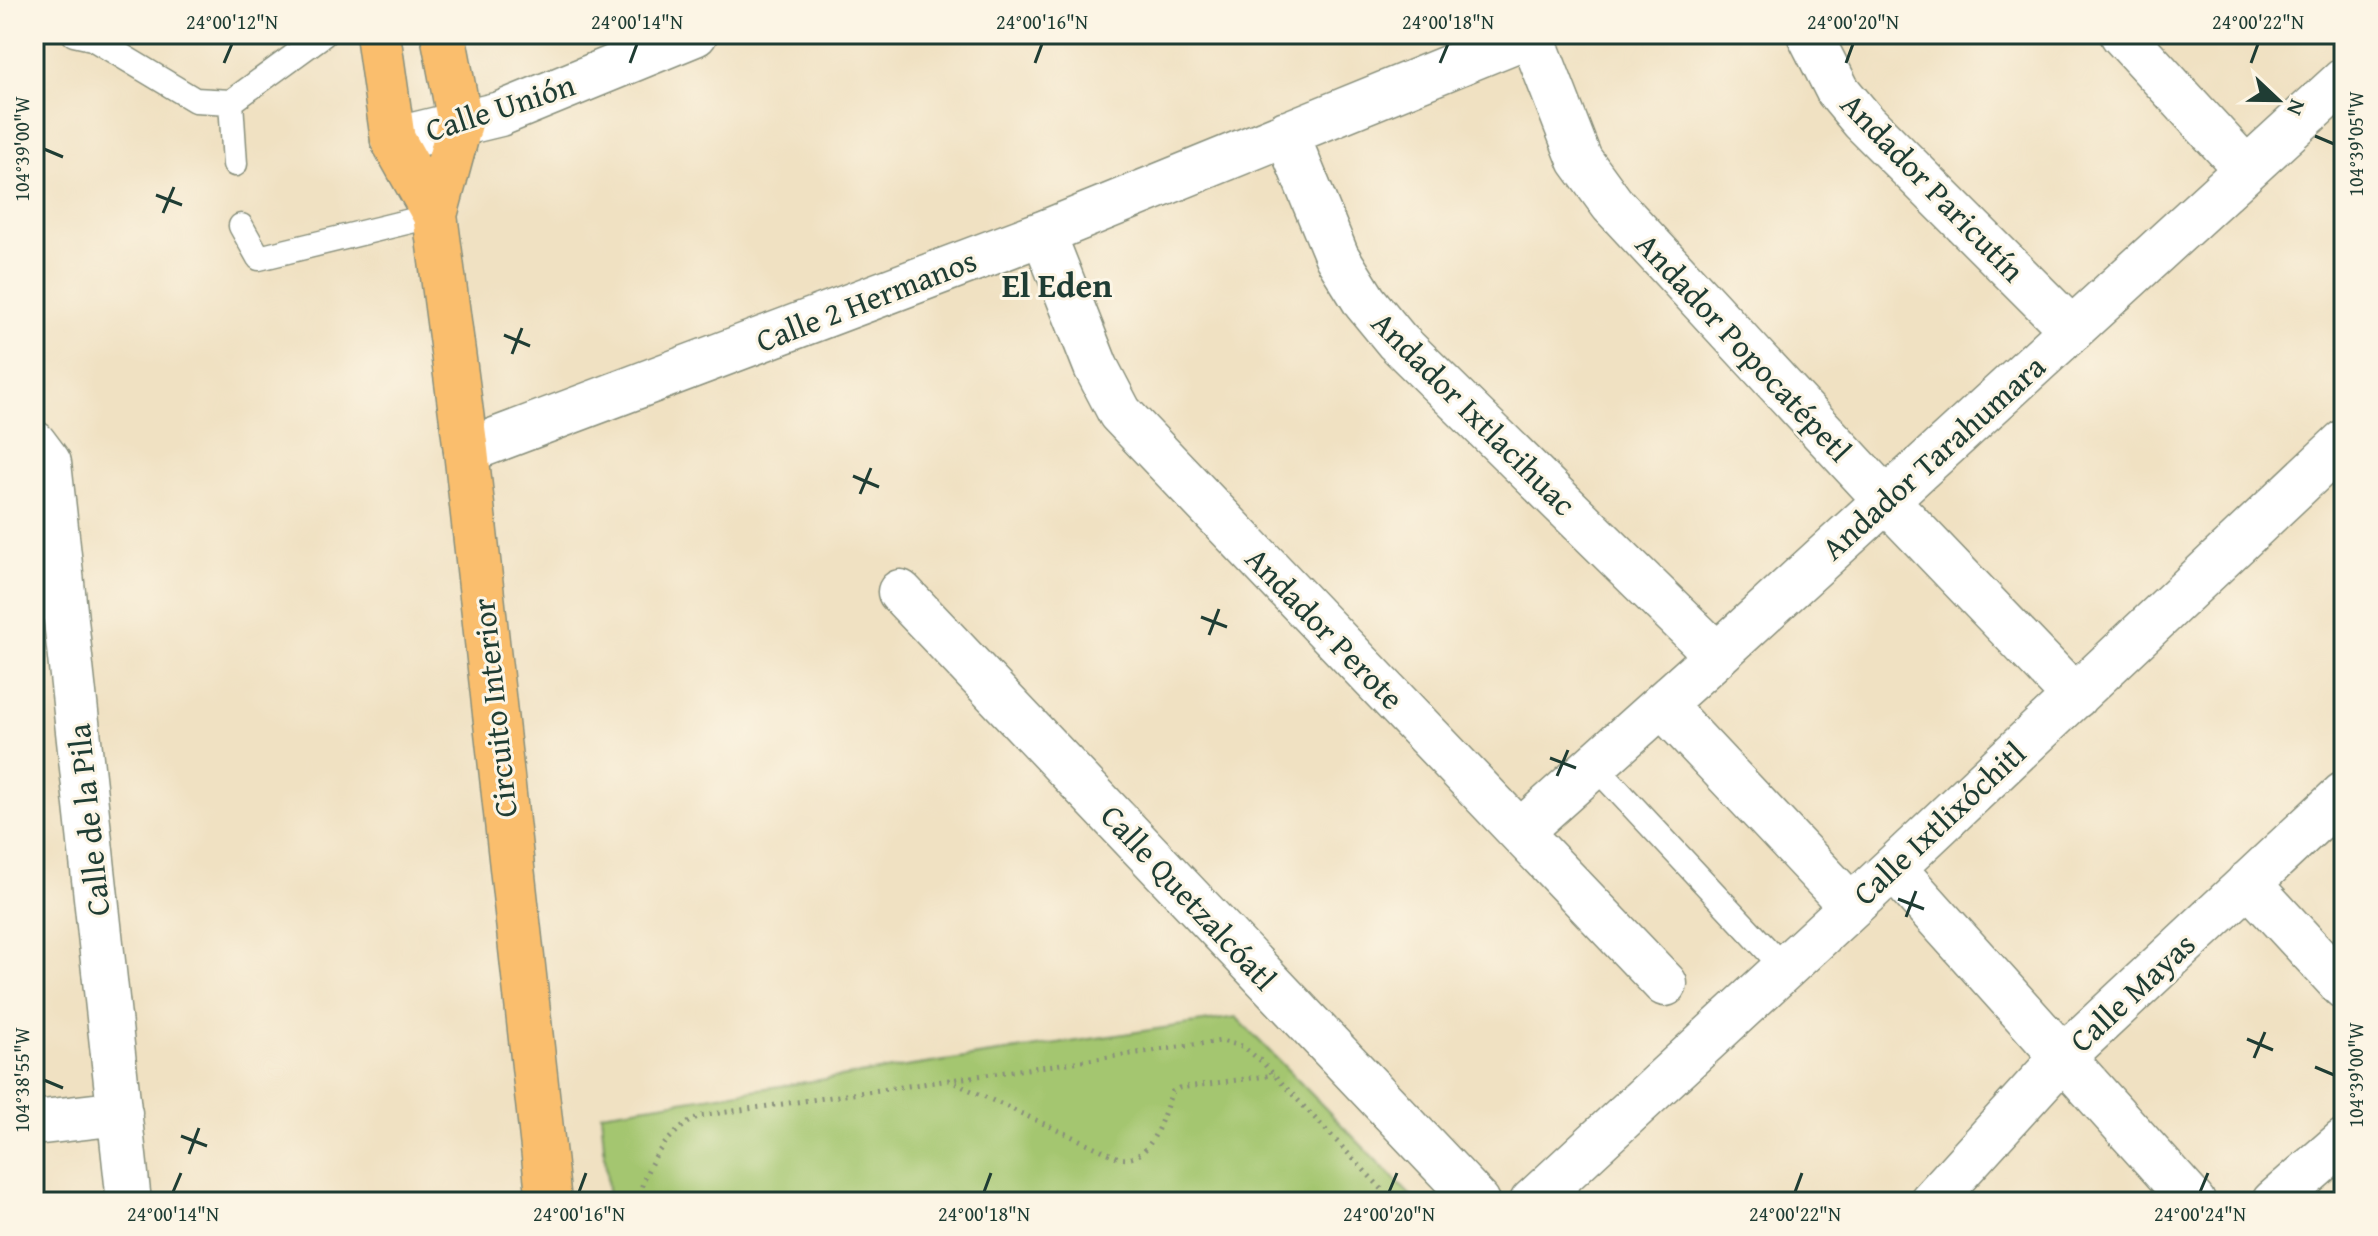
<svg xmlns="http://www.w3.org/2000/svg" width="2378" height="1236" font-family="'Gentium Book Plus',serif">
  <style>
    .green { fill: #a4c670; stroke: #628252; stroke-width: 2 }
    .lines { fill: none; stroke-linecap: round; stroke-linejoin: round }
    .service-casing { stroke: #888f7b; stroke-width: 27 }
    .minor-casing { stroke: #888f7b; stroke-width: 47 }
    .primary-casing { stroke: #888f7b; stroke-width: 47 }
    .path { stroke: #888f7b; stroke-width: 5; stroke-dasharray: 2 6; stroke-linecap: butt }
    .service { stroke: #fff; stroke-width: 24 }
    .minor { stroke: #fff; stroke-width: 44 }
    .primary { stroke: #fabe6d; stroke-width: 44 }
    .ticks { fill: none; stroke: #1f3d34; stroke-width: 3 }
    .labels { text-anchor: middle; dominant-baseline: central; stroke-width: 6; stroke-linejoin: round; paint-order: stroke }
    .street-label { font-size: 32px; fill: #1f3d34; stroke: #fcf5e5 }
    .neighbourhood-label { font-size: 34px; font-weight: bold; fill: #1f3d34; stroke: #fcf5e5 }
    .neatline { fill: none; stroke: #1f3d34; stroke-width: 3 }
    .ticks-label { font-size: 20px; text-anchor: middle; fill: #1f3d34 }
  </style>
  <rect width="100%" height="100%" fill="#fcf5e5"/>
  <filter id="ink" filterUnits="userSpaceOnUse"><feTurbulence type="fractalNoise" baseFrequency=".0125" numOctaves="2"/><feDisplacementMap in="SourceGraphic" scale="16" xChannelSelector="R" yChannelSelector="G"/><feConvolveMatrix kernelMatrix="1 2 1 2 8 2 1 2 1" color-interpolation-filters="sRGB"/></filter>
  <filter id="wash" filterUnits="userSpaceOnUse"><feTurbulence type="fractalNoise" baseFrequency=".006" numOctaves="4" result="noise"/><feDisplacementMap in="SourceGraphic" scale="32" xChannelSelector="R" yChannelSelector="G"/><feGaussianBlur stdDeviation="1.8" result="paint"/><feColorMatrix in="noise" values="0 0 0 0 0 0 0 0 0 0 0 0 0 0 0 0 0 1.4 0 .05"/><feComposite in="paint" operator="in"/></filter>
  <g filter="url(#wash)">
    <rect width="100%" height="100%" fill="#f0e1c2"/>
    <path class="green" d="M 1236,1017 L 1417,1202 L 609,1202 L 601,1113 Z"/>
  </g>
  <g filter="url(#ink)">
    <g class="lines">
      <g class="service-casing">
        <path id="service" d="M 74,34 L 92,38 L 195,100 L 231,102 L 324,34
          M 231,102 L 235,164
          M 241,226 L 259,258 L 435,215
          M 1594,765 L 1784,968"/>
      </g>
      <g class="minor-casing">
        <path id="minor" d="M 1531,34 L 1580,160 L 1612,204 L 1885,499 L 2075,697
          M 1809,34 L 1838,91 L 1863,121 L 2072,330
          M 2122,34 L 2246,169
          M 1286,133 L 1337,257 L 1365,302 L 1397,341 L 1717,655
          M 393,140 L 500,114 L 695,34
          M 1043,233 L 1096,367 L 1120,413 L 1665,984
          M 34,443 L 49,463 L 129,1202
          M 466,451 L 1043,233 L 1531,34
          M 900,592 L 1478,1202
          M 1662,705 L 1851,906
          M 1521,831 L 1717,655 L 2344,80
          M 1893,868 L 2193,1202
          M 2248,883 L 2344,987
          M 34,1123 L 120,1113
          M 1532,1202 L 1893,868 L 2344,442
          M 1931,1202 L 2062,1058 L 2344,794
          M 2274,1202 L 2344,1141"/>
      </g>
      <g class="primary-casing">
        <path id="primary" d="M 378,34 L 393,140 L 435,215 L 466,451 L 549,1202
          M 435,215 L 460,123 L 443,34"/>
      </g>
      <path class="path" d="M 948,1080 L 1119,1158 C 1152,1165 1162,1116 1172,1092 L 1179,1088 L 1274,1075
        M 638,1202 C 645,1164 665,1135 699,1116 L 1221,1041 L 1242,1046 L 1261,1061 L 1394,1202"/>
      <use href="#service" class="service"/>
      <use href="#minor" class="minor"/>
      <use href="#primary" class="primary"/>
    </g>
  </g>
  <path class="ticks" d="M 224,63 L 232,44M 630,63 L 637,44M 1035,63 L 1042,44M 1440,63 L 1448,44M 1846,63 L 1853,44M 2251,63 L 2258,44M 2315,136 L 2334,144M 44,149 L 63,157M 156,195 L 182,205M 163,213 L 174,187M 504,335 L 530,346M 512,354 L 522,328M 853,476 L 879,487M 860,494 L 871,468M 1201,617 L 1227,627M 1209,635 L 1219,609M 1550,758 L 1576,768M 1557,776 L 1568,750M 1898,899 L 1924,909M 1906,917 L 1916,891M 2247,1039 L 2273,1050M 2254,1058 L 2265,1032M 2315,1067 L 2334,1075M 44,1080 L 63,1088M 181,1136 L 207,1146M 189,1154 L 199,1128M 173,1192 L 181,1173M 579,1192 L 586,1173M 984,1192 L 991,1173M 1389,1192 L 1397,1173M 1795,1192 L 1802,1173M 2200,1192 L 2208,1173"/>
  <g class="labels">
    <g class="street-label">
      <text transform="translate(500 107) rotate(-18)">Calle Unión</text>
      <text transform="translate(1933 187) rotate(46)">Andador Paricutín</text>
      <text transform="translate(866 300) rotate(-21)">Calle 2 Hermanos</text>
      <text transform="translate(1744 347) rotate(47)">Andador Popocatépetl</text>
      <text transform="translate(1474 413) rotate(45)">Andador Ixtlacihuac</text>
      <text transform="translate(1933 457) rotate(-42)">Andador Tarahumara</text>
      <text transform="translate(1325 628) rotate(46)">Andador Perote</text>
      <text transform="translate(494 708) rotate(-96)">Circuito Interior</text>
      <text transform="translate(88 820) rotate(-96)">Calle de la Pila</text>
      <text transform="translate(1939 823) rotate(-43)">Calle Ixtlixóchitl</text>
      <text transform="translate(1189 897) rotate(47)">Calle Quetzalcóatl</text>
      <text transform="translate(2132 992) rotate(-43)">Calle Mayas</text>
    </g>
    <g class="neighbourhood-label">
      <text x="1057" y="284">El Eden</text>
    </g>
  </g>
  <rect width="2378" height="1236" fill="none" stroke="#fcf5e5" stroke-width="88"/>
  <g transform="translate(2278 100) rotate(112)" stroke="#fcf5e5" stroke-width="6" paint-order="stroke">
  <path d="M0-6L14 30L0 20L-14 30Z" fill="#1f3d34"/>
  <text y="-12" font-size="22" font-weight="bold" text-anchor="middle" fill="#1f3d34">N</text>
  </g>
  <rect x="44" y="44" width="2290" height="1148" class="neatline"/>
  <g class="ticks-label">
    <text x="232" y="29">24°00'12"N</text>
    <text x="637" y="29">24°00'14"N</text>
    <text x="1042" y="29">24°00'16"N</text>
    <text x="1448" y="29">24°00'18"N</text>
    <text x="1853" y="29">24°00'20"N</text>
    <text x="2258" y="29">24°00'22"N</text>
    <text transform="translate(2356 144) rotate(-90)" y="7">104°39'05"W</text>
    <text transform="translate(22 149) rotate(-90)" y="7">104°39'00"W</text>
    <text transform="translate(2356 1075) rotate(-90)" y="7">104°39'00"W</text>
    <text transform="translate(22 1080) rotate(-90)" y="7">104°38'55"W</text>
    <text x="173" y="1221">24°00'14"N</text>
    <text x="579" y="1221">24°00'16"N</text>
    <text x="984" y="1221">24°00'18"N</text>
    <text x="1389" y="1221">24°00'20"N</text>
    <text x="1795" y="1221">24°00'22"N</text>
    <text x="2200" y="1221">24°00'24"N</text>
  </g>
</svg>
